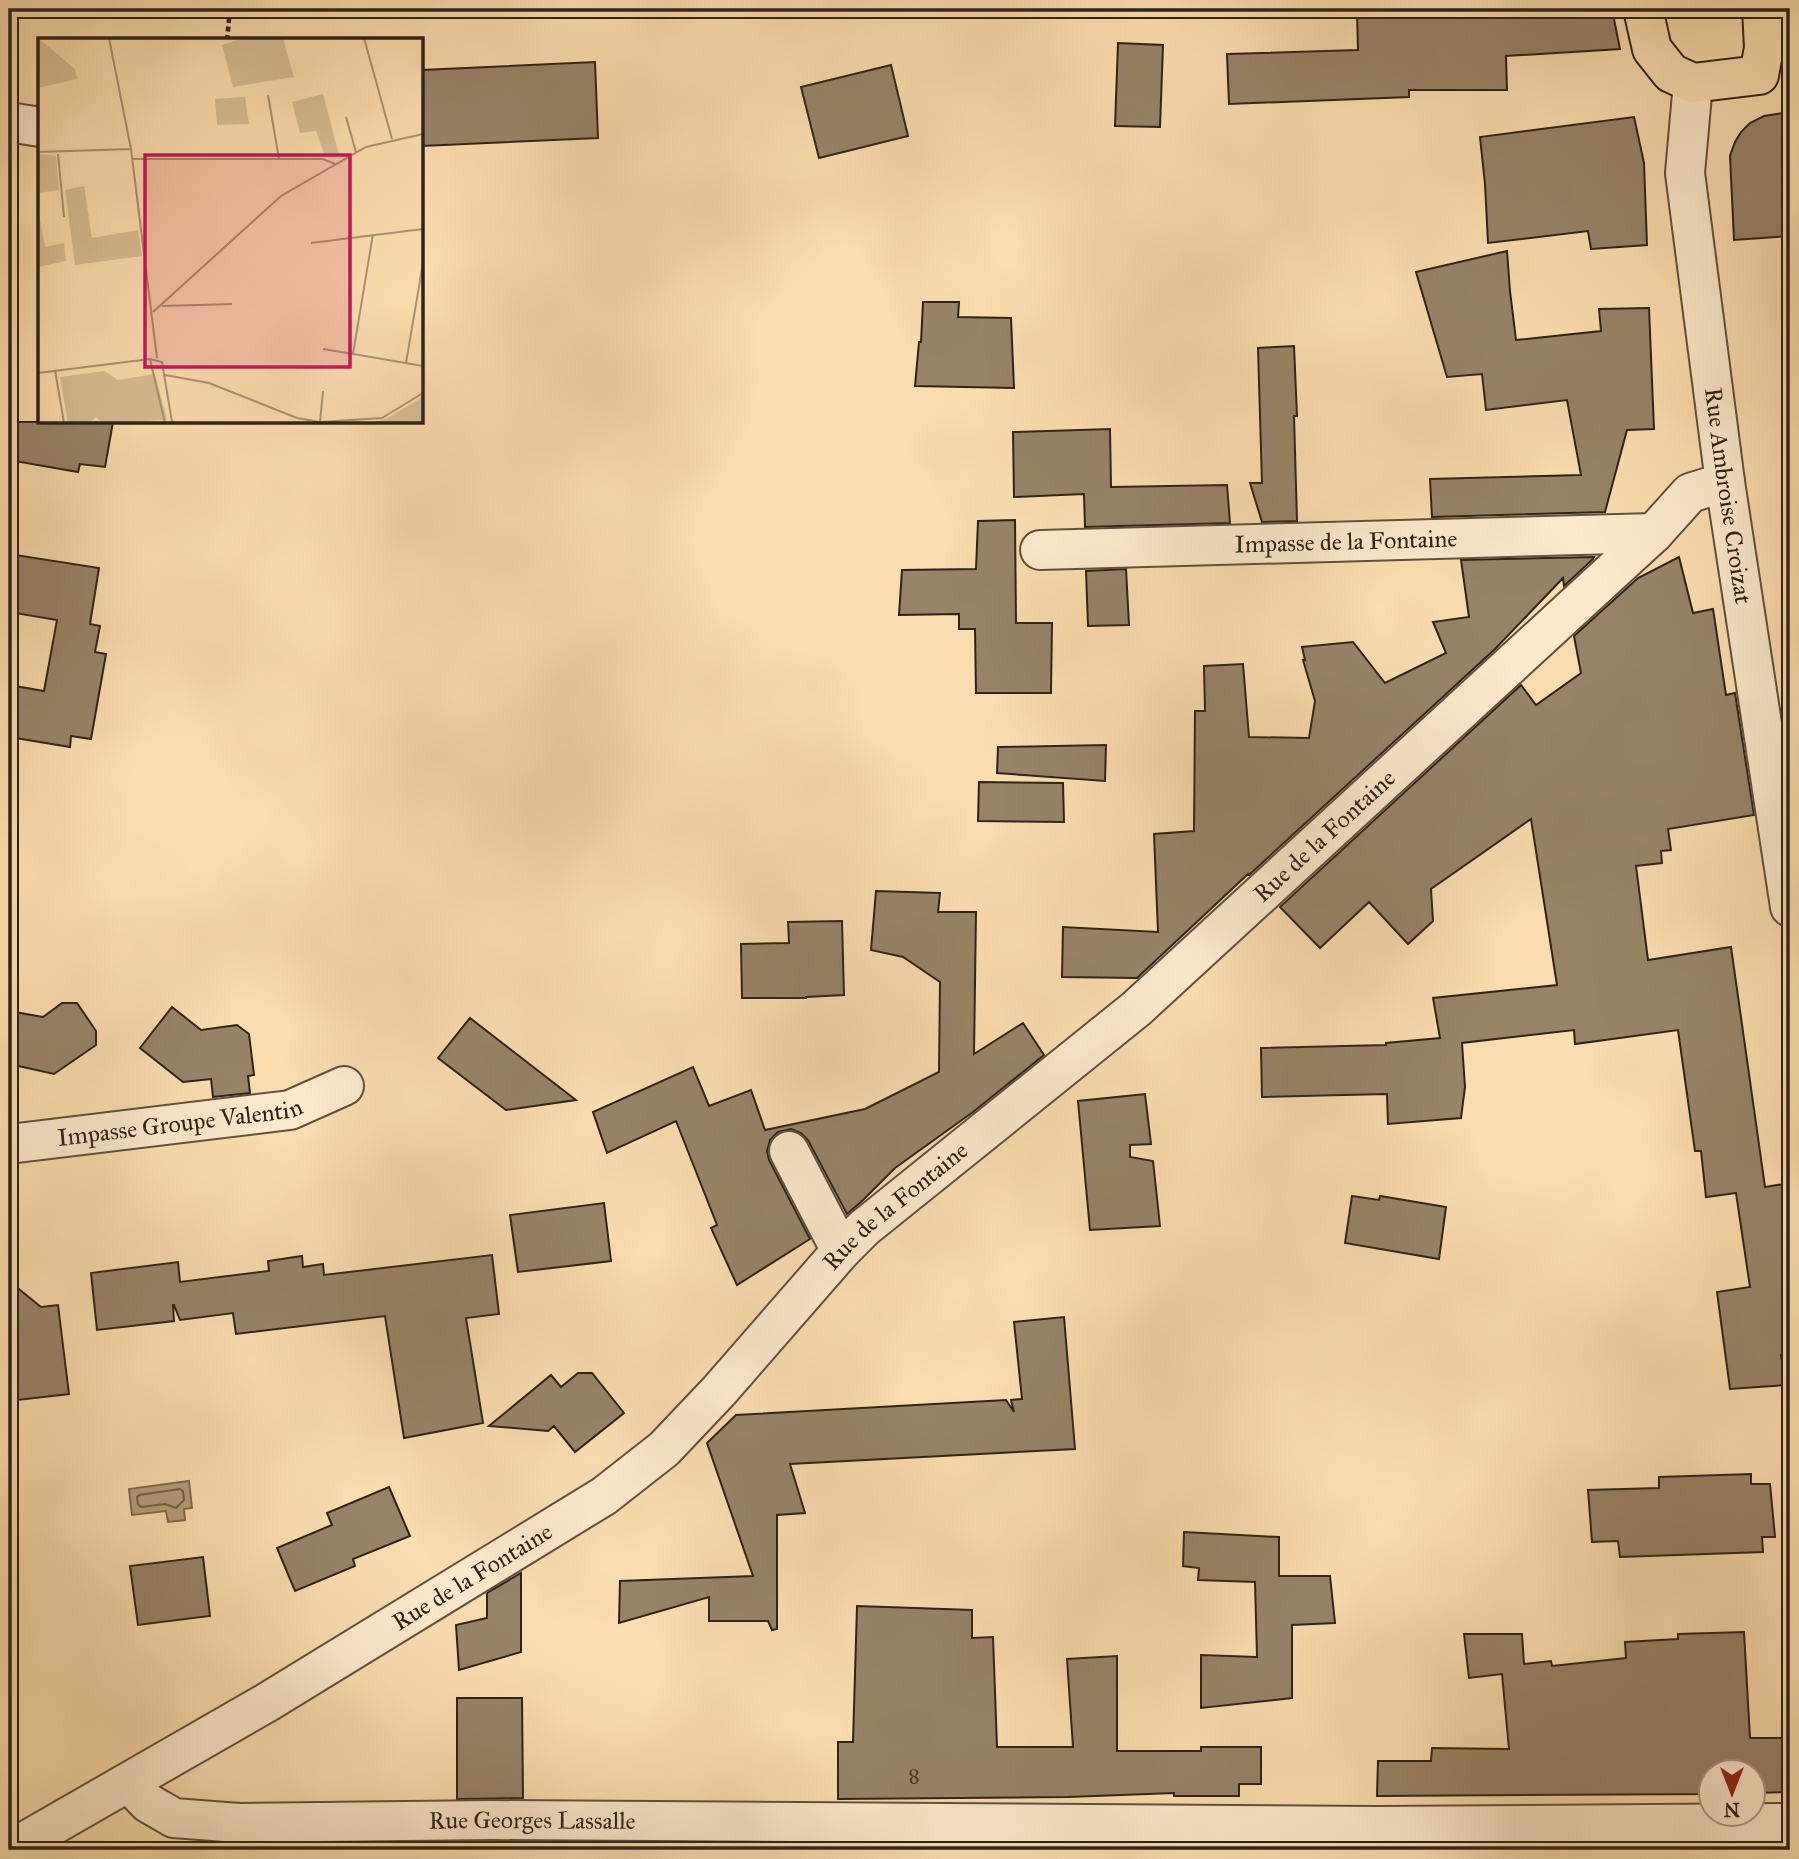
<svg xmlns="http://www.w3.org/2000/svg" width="1799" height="1859" font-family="'IM FELL Great Primer',serif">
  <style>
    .water { fill: #b59d7c; stroke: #7f6c55; stroke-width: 2 }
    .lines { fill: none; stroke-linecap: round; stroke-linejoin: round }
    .shore { stroke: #71604b; stroke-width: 2 }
    .building { fill: #988367; stroke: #2d231a; stroke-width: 2 }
    .minor-casing { stroke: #60513f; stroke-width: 42 }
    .major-casing { stroke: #2d231a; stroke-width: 42 }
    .path { stroke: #2d231a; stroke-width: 4.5; stroke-dasharray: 5 3.5; stroke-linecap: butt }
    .minor { stroke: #fce8ca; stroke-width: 38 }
    .major { stroke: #fbdcae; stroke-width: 38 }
    .labels { text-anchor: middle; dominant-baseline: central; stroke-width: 5; stroke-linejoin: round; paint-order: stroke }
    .number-label { font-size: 21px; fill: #483b2d }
    .street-label { font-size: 24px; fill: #2d231a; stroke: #fce8ca }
    .inset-road { fill: none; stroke: #a99273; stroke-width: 2 }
    .view { fill: #c2185b; fill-opacity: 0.15; stroke: #c2185b; stroke-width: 3.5 }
    .inset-edge { fill: none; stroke: #2d231a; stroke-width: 3.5 }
  </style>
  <rect width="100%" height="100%" fill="#fbdcae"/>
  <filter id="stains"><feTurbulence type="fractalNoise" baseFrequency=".00286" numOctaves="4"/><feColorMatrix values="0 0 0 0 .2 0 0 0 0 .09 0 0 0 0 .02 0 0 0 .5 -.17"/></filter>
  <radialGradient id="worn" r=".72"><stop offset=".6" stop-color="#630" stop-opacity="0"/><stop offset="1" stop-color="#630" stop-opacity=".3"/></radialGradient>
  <path class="water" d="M 189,1481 L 192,1508 L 184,1509 L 185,1520 L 168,1522 L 166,1511 L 132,1515 L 129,1489 Z"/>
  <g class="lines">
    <path class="shore" d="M 180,1489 L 183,1491 L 184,1500 L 176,1508 L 165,1504 L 141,1507 L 138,1504 L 137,1497 L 139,1495 Z"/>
  </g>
  <path class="building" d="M 1412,9 L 1612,9 L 1620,49 L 1506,56 L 1507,90 L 1409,90 L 1409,97 L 1229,104 L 1227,54 L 1358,50 L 1357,13 L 1412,11 Z
    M 1118,43 L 1163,45 L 1160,127 L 1115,126 Z
    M 595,62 L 598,138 L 422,146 L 422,70 Z
    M 891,65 L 908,136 L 819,158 L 801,87 Z
    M 1790,112 L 1790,236 L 1734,240 L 1730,156 L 1735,142 L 1741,132 L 1750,123 L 1764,116 Z
    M 1634,117 L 1644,163 L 1647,245 L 1591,249 L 1588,231 L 1488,243 L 1485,184 L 1480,137 Z
    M 1507,251 L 1510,291 L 1516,340 L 1601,331 L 1599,309 L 1649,308 L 1654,429 L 1627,430 L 1605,512 L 1432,517 L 1430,479 L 1581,475 L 1567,400 L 1486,410 L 1482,374 L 1447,377 L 1416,272 Z
    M 923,302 L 959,302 L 958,317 L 1011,318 L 1014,388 L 915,386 L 919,342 L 921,342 Z
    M 1294,346 L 1297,416 L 1294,416 L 1297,521 L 1262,522 L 1250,483 L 1262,483 L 1258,348 Z
    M 9,422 L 113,422 L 105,467 L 80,464 L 78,472 L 9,460 Z
    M 1110,429 L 1111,487 L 1227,485 L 1230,523 L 1085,527 L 1084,494 L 1014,497 L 1013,432 Z
    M 1015,520 L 1016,623 L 1052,623 L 1051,693 L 976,693 L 975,629 L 959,629 L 959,614 L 899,615 L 902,570 L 976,569 L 978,521 Z
    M 9,554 L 99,568 L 90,624 L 100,626 L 95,652 L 106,654 L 91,739 L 71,736 L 70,747 L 9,737 L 9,685 L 44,691 L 57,620 L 9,612 Z
    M 1594,557 L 1593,559 L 1564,586 L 1563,578 L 1495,649 L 1249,875 L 1248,874 L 1137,978 L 1062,977 L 1063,927 L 1158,932 L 1154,834 L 1194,831 L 1195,711 L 1205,711 L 1204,666 L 1243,664 L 1249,737 L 1309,738 L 1315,701 L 1303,660 L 1305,660 L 1302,647 L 1353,642 L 1385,683 L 1446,653 L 1433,622 L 1469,617 L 1461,560 Z
    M 1679,557 L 1693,613 L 1713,609 L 1726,695 L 1735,693 L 1754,815 L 1668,829 L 1671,850 L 1661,851 L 1662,863 L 1636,866 L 1648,960 L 1731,947 L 1765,1187 L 1790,1183 L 1790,1284 L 1782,1285 L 1789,1353 L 1781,1355 L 1786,1385 L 1730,1389 L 1717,1292 L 1750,1287 L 1736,1193 L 1706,1197 L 1701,1151 L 1695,1151 L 1678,1030 L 1575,1044 L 1574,1030 L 1462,1043 L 1465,1087 L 1461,1118 L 1388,1124 L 1387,1094 L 1262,1097 L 1261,1048 L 1386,1045 L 1386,1043 L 1440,1038 L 1433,998 L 1557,985 L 1531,819 L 1431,889 L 1433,921 L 1408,944 L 1369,902 L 1320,948 L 1280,907 L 1521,685 L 1536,705 L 1581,673 L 1574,636 L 1638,578 Z
    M 1126,569 L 1129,625 L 1088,626 L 1086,571 Z
    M 1106,745 L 1105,781 L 997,773 L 998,747 Z
    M 979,782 L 1063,783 L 1064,822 L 978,821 Z
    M 876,891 L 940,893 L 938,912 L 976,912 L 974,1054 L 1023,1023 L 1044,1055 L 973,1112 L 895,1168 L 861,1202 L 847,1214 L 808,1140 L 801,1133 L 791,1129 L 778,1132 L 770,1140 L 767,1151 L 769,1160 L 810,1239 L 737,1285 L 711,1228 L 717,1225 L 676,1121 L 607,1153 L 593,1112 L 693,1067 L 709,1106 L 751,1090 L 765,1130 L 865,1109 L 939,1072 L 940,982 L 903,957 L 871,950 Z
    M 842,921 L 844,995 L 806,997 L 806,998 L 742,998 L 741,944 L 789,943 L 788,922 Z
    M 62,1003 L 77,1003 L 96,1031 L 96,1045 L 54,1074 L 9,1064 L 9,1011 L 43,1017 Z
    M 172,1007 L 201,1030 L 237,1025 L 249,1034 L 254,1075 L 248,1076 L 250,1093 L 213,1097 L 211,1079 L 183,1082 L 140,1048 Z
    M 470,1018 L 576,1100 L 506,1110 L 438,1058 Z
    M 1145,1094 L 1151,1144 L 1130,1145 L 1130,1157 L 1153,1161 L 1160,1226 L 1090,1230 L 1078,1101 Z
    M 1352,1196 L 1379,1200 L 1380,1196 L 1446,1207 L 1439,1259 L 1345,1243 Z
    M 604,1203 L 611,1261 L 518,1272 L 510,1215 Z
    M 492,1255 L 499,1314 L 466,1318 L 483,1423 L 404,1438 L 385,1316 L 236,1334 L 233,1313 L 180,1320 L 174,1305 L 173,1305 L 174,1321 L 97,1330 L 91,1273 L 178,1262 L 180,1282 L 269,1271 L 268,1261 L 302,1256 L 303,1267 L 323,1264 L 324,1275 Z
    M 9,1281 L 41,1307 L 58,1305 L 69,1394 L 9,1401 Z
    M 1064,1317 L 1075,1449 L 790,1464 L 805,1513 L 777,1515 L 777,1629 L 772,1630 L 768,1621 L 709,1621 L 709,1597 L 619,1623 L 620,1581 L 753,1576 L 707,1443 L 736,1415 L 1006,1400 L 1014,1412 L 1011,1400 L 1022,1399 L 1014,1322 Z
    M 578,1373 L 592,1373 L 624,1413 L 575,1452 L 554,1426 L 548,1431 L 489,1426 L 551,1375 L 561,1387 Z
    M 1751,1474 L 1751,1484 L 1770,1484 L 1775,1537 L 1762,1537 L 1763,1552 L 1620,1557 L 1618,1541 L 1592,1542 L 1588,1490 L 1659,1488 L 1659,1477 Z
    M 389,1487 L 410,1536 L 353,1559 L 355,1566 L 295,1591 L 277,1548 L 332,1525 L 327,1513 Z
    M 1184,1532 L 1279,1537 L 1279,1576 L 1330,1576 L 1335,1623 L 1292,1625 L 1292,1698 L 1201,1708 L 1201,1655 L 1257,1657 L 1255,1582 L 1198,1580 L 1199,1568 L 1183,1566 Z
    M 203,1557 L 210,1616 L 138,1625 L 130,1566 Z
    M 521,1573 L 521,1652 L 459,1670 L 456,1625 L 487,1618 L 487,1593 Z
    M 857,1606 L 972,1610 L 972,1638 L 993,1637 L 997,1747 L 1073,1747 L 1067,1659 L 1117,1656 L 1117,1751 L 1201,1751 L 1201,1747 L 1261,1747 L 1261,1784 L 1239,1784 L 1239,1796 L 1174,1796 L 1174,1793 L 1068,1797 L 838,1799 L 838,1742 L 853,1742 Z
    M 1744,1632 L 1750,1738 L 1790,1738 L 1790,1792 L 1754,1793 L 1754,1772 L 1712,1772 L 1712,1794 L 1377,1796 L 1378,1761 L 1431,1761 L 1432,1748 L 1509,1749 L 1502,1674 L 1469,1678 L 1464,1634 L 1522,1634 L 1524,1664 L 1551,1661 L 1552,1666 L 1626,1658 L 1625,1642 L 1678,1639 L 1678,1634 Z
    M 457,1698 L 522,1698 L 523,1798 L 457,1799 Z"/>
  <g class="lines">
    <g class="minor-casing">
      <g id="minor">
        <path id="s1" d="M 1693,83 L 1685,173 L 1725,482 L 1790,907"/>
        <path d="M 9,122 L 40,127"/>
        <path id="s2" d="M 1040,550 L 1654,533"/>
        <path id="s3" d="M 9,1144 L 290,1110 L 344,1086"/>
        <path d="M 789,1151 L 841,1251"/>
        <path id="s4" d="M 129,1783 L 148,1803 L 174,1818 L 239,1823 L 491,1820 L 1378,1826 L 1790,1823"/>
        <path id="s5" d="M 10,1850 L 266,1703 L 604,1496 L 664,1449 L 719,1391 L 841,1251 L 864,1228 L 1136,1009 L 1654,533 L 1690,493 L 1725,482"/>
      </g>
    </g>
    <g class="major-casing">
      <path id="major" d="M 1643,9 L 1652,49 L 1671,73 L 1693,83 L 1759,75 L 1764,48 L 1762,9"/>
    </g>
    <path class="path" d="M 227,40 L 230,9"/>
    <use href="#minor" class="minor"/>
    <use href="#major" class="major"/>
  </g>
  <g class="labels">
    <g class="number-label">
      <text x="914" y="1776">8</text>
    </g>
    <g class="street-label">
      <text stroke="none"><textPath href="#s1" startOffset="416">Rue Ambroise Croizat</textPath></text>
      <text stroke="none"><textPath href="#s2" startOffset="306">Impasse de la Fontaine</textPath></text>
      <text stroke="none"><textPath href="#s5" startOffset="1671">Rue de la Fontaine</textPath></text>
      <text stroke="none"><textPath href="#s3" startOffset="172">Impasse Groupe Valentin</textPath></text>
      <text stroke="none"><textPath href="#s5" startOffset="1104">Rue de la Fontaine</textPath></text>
      <text stroke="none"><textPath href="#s5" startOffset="537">Rue de la Fontaine</textPath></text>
      <text stroke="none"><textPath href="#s4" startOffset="416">Rue Georges Lassalle</textPath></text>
    </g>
  </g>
  <g transform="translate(38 38)">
    <rect width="385" height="385" fill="#fbdcae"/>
    <path d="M 0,0 L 37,31 L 39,41 L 0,50 ZM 206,0 L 245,1 L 256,39 L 195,49 L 184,7 ZM 285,56 L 301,117 L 287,118 L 278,93 L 262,95 L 254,64 ZM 207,59 L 211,86 L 179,87 L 177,61 ZM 0,116 L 18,118 L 21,152 L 0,155 ZM 46,148 L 54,200 L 100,192 L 104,218 L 37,227 L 27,152 ZM 0,172 L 7,209 L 26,205 L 28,223 L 0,229 ZM 66,333 L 80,342 L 117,336 L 129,382 L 65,385 L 58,379 L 52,385 L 30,385 L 22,339 ZM 385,359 L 385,385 L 331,385 L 348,381 Z" fill="#d8bd95"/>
    <path class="inset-road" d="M 71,0 L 93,111 L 119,320M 326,0 L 354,101M 230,57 L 241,121M 308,79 L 318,114M 0,114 L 93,111M 20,116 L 26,179M 94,121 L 285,121 L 297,126M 335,196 L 315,316 L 385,328M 273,205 L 385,191M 124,268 L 194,266M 115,274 L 243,158 L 328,109 L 385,96M 285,311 L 315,316M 368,325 L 385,225M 17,332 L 26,385M 0,335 L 112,321M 127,337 L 171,345 L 259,380 L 282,384 L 344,380 L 385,355M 282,384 L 285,353M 127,385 L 112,321 L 124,324 L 134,384"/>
    <path class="view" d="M 107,117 L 312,117 L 312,329 L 107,329 Z"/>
    <rect width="385" height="385" class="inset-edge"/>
  </g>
  <rect width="1799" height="1859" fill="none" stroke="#fbdcae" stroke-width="35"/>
  <rect x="10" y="10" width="1778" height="1838" fill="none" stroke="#2d231a" stroke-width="3.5"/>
  <rect x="18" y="18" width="1764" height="1824" fill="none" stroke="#2d231a" stroke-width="2"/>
  <g transform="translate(1732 1793) rotate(180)"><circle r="33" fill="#fce8ca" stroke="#a99984" stroke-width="2"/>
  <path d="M0-5L12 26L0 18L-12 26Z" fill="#8f2418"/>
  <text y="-10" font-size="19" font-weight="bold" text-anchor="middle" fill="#2d231a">N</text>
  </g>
  <rect width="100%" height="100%" filter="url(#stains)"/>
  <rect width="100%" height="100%" fill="url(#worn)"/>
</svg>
